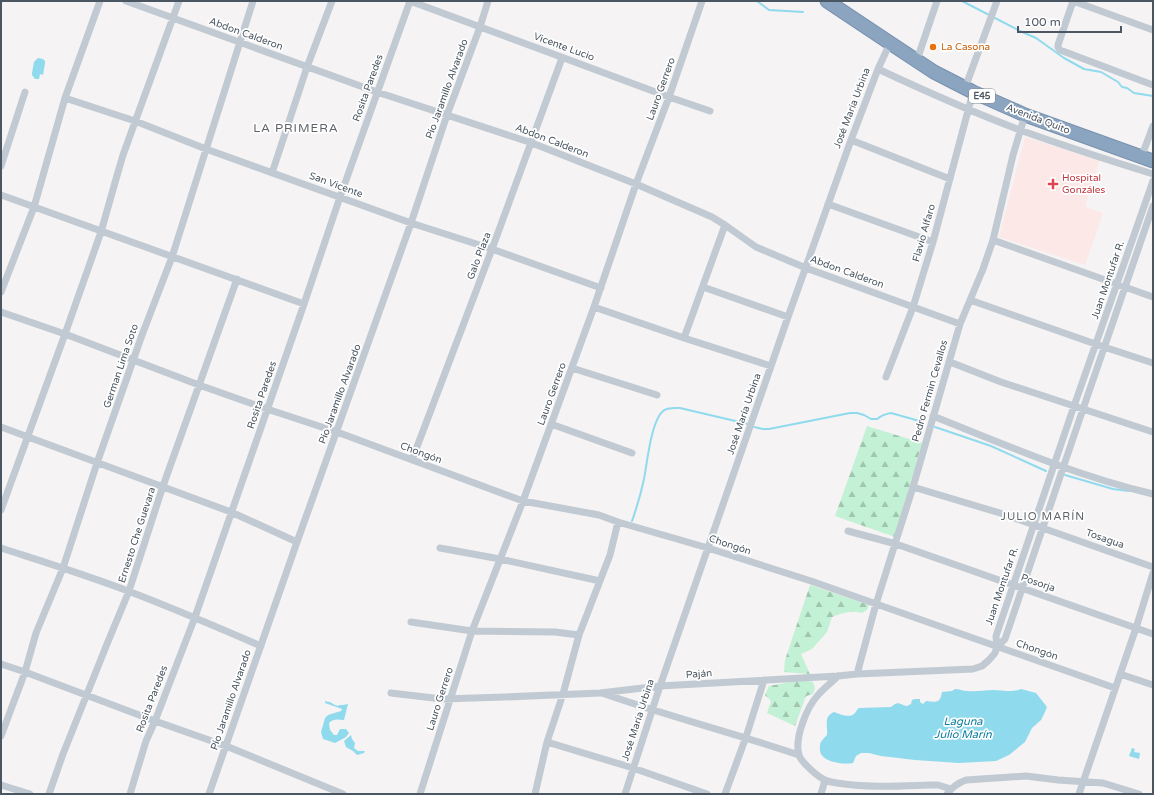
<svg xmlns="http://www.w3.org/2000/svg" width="1154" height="795" font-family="'Varela Round',sans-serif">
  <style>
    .medical { fill: #fce8e6 }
    .forest { fill: url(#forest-firs) }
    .water { fill: #90daee }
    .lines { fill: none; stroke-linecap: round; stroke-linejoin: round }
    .stream { stroke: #90daee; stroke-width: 2 }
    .highway-casing { stroke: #7690ad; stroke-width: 15 }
    .street { stroke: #c1cad2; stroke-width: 7 }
    .highway { stroke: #8ba5c1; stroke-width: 13 }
    .food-dot { fill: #e8710a; stroke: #fff; stroke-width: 1.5 }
    .health-dot { fill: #e0444e; stroke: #fff; stroke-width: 1.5 }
    .labels { text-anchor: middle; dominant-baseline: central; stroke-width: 3.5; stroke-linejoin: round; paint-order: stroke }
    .shield { fill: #fff; stroke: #808990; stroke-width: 1 }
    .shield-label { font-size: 9px; font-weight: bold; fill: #4a5661 }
    .street-label { font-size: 10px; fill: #4a5661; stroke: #fff }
    .food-label { font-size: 10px; fill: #c56008; stroke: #fff; text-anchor: start }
    .health-label { font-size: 10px; fill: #be3a42; stroke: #fff; text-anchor: start }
    .neighbourhood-label { font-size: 11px; letter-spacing: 1px; fill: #5f6368; stroke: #fff }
    .water-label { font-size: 11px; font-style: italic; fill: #0c7c9b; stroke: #fff }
    .quarter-label { font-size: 12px; letter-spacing: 1px; fill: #5f6368; stroke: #fff }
  </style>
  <defs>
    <pattern id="forest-firs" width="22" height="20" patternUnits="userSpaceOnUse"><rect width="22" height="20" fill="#c3f1d5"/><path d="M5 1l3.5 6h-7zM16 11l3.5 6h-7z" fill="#a0c6b0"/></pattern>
  </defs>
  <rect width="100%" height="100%" fill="#f5f3f3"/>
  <path class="medical" d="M 1025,137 L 1099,161 L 1085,207 L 1103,213 L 1085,265 L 999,237 Z"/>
  <path class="forest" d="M 867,426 L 922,443 L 895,537 L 835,516 Z
    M 810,585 L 869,605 L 867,610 L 862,613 C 852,610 842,613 832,617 L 827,632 L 812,649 L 801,654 L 810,674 L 784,672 L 785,660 Z
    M 801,680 L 813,682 L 815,688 L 813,694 L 806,696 L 795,726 L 767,713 L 771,701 L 765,695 L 769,686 Z"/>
  <path class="water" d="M 38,58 L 43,59 L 45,61 L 45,63 L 43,75 L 40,74 L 39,79 L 35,79 L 32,75 L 32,73 L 34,62 Z
    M 955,689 C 959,689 963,691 967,691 C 976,692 984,690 993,690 C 1003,690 1012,693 1021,689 L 1036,693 L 1047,707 L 1044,714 L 1041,720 L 1032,728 L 1025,742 L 1009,755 L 996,761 L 959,763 L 915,760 L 881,756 L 869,753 L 861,753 L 856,756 L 853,763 C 843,765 818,762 820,748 C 820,746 820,743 821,742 C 822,740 825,737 827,735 C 828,725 823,717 834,712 C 840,714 850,719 855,713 C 856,712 857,709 859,708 C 870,708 880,707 891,707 C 899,700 899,705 907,706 L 911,704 L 912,700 L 915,699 L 920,699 L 920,702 L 923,704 L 926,701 C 936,702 940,704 942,692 L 952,691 Z
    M 325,701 L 329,702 L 330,702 L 335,705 L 338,706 L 339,705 L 343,705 L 348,704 L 344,720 C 338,720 334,718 329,723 L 330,730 L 334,735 L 337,735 L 340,729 L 346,729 L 349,733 L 346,737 L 335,743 L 323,739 L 321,732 L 325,718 L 328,715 L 341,711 L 342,709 L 325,703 Z
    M 351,735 L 352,739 L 355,743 L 354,748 L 358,751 L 365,751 L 364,753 L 357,755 L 353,751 L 346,747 L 344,741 Z
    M 1132,748 L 1135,749 L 1134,752 L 1140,753 L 1139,759 L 1129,756 Z"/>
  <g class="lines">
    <path class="stream" d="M 757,1 L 769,10 L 803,12
      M 962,1 L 1020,31 L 1036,38 L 1064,58 L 1084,69 L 1101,72 L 1118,82 L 1122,87 L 1127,88 L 1134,93 L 1153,96
      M 754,427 L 763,429 L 769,429 L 850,413 L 857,413 L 864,415 L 871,419 L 877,419 C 882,415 885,414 891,413 L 923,422
      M 935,427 L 991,446 L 1046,471
      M 1065,475 L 1113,489 L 1129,491
      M 632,521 C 637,507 641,493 644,479 C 647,464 651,421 663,411 C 668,407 674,408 680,408 L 748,424"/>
    <g class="highway-casing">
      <path id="highway" d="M 827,1 L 890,43 L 934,72 L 973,92 L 1025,115 L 1153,161"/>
    </g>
    <path class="street" d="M 126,1 L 377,92 L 532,143 L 636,184 L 712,217 L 725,225 L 756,247 L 806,268 L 960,324
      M 410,1 L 669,97 L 710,111
      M 1073,1 L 1058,45 L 1058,47 L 1060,50 L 1153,85
      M 1073,1 L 1153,30
      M 919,54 L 937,1
      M 878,69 C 925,91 972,112 1020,130 C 1064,146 1108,160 1153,174
      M 968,80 L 997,1
      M 65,98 L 135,121 L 206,149 L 411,223 L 492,249 L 601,288
      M 851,140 L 950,179
      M 1144,150 L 1153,126
      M 1,166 L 25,92
      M 272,173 L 307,67 L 332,1
      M 1,195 L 304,304
      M 828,204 L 933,242
      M 993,240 L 1153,297
      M 703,287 L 788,317
      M 1,292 L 34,207 L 65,98 L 100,1
      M 970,300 L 1104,347 L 1153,363
      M 594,307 L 684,338 L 771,366
      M 1,312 L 65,334 L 199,385 L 267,409 L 337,432 L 523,501 L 599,515 L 618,522 L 708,548 L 811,581 L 1115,688
      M 684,338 L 725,225
      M 950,362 L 1001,382 L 1153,432
      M 572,368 L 657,395
      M 886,377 L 913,307 L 933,242 L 973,92
      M 933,416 C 1005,445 1077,476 1153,494
      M 551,424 L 632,453
      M 1,427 L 231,512 L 297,542
      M 412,460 L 492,249 L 562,58
      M 913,487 L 1000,513 L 1153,567
      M 1,510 L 65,334 L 101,232 L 116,179 L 123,155 L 179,1
      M 848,531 L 896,544 L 1153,634
      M 1,548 C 44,562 86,575 128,591 C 173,608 217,627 261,646
      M 440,548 L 500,559 L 600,581
      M 411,622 L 472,631 L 555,632 L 579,635
      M 997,647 L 996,636 L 1074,406 L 1153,181
      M 1,664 L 25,672 L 155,721 L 226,746 L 343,794
      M 857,674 L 876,604 L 913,487 L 960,324 L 983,269 L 993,240 L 1013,155 L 1025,115
      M 1120,674 L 1153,685
      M 838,676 C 832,682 824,688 818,695 C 807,707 794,738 799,755 C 801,762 818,777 825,780 C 828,782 833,782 837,783 C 867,788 898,786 929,785 L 938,785 L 951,789
      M 391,693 L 442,699 L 505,697 L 600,693 L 660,686 L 838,676 L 857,674 L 973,669 L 982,666 L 989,660 L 995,653 L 997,647 L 1005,639 L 1083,409 L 1153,206
      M 602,693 C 667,716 734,733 799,755
      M 1,736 L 25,672 L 36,633 L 63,568 L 97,463 L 142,335 L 172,257 L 253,1
      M 547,742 L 633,768 L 707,794
      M 1,785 L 30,794
      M 49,794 L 63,754 L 107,644 L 129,591 L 163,486 L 237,279
      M 130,794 L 146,741 L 155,721 L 195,617 L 304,304 L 340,197 L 410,1
      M 209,794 L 297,542 L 411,223 L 447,115 L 480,27 L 488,1
      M 420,794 L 472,631 L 523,501 L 594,307 L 636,184 L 669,97 L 702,1
      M 535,794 L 547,742 L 563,694 L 579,635 L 610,555 L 618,522
      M 625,794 L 660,686 L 788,317 L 851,140 L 878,69 L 890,43
      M 725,794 L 746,737 L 764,680
      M 821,794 L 825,780
      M 947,794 C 952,787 958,783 966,780 L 1026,776 L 1058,780 L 1103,783 L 1139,794
      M 1079,794 L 1136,628 L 1153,573"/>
    <use href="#highway" class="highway"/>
  </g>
  <circle class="food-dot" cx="933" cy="47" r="4"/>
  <path class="health-dot" d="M1051 178h4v4h4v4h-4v4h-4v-4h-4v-4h4z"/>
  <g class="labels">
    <rect class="shield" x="969" y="89" width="26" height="14" rx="3"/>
    <g class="shield-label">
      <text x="982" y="96">E45</text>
    </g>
    <g class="street-label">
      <text transform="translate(246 34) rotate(20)">Abdon Calderon</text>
      <text transform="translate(564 47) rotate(20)">Vicente Lucio</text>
      <text transform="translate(368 88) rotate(-70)">Rosita Paredes</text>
      <text transform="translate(447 89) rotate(-70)">Pío Jaramillo Alvarado</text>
      <text transform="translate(661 89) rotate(-70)">Lauro Gerrero</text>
      <text transform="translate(852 108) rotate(-69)">José María Urbina</text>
      <text transform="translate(1038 119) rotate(21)">Avenida Quito</text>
      <text transform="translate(552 141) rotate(21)">Abdon Calderon</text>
      <text transform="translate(336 185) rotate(20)">San Vicente</text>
      <text transform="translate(924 233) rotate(-74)">Flavio Alfaro</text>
      <text transform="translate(479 256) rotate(-69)">Galo Plaza</text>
      <text transform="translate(847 272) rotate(20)">Abdon Calderon</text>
      <text transform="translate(1108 280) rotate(-71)">Juan Montufar R.</text>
      <text transform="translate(121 366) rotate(-71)">German Lima Soto</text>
      <text transform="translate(930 391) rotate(-74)">Pedro Fermin Cevallos</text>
      <text transform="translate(340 394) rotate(-70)">Pío Jaramillo Alvarado</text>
      <text transform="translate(552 394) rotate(-70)">Lauro Gerrero</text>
      <text transform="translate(262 395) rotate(-71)">Rosita Paredes</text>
      <text transform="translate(744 414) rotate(-71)">José María Urbina</text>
      <text transform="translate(421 453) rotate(20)">Chongón</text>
      <text transform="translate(137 535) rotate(-72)">Ernesto Che Guevara</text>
      <text transform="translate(1105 539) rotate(19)">Tosagua</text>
      <text transform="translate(730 545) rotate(18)">Chongón</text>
      <text transform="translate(1038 583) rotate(19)">Posorja</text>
      <text transform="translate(1002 586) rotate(-71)">Juan Montufar R.</text>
      <text transform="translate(1037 650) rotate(19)">Chongón</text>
      <text transform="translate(699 674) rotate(-4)">Paján</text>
      <text transform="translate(152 699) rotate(-69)">Rosita Paredes</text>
      <text transform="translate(440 699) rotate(-72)">Lauro Gerrero</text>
      <text transform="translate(231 700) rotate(-71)">Pío Jaramillo Alvarado</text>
      <text transform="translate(638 720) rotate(-72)">José María Urbina</text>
    </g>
    <g class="food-label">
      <text x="941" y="47">La Casona</text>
    </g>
    <g class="health-label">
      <text x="1062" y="178">Hospital<tspan x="1062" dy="12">Gonzáles</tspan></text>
    </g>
    <g class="neighbourhood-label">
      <text x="1043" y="516">JULIO MARÍN</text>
    </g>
    <g class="water-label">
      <text x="963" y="721">Laguna<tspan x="963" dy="13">Julio Marín</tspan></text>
    </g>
    <g class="quarter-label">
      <text x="296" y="128">LA PRIMERA</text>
    </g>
  </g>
  <rect width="1154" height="795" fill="none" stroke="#4a5661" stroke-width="4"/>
  <path d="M1018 26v6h103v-6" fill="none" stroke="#4a5661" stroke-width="2"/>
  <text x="1024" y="26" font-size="12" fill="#4a5661" stroke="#ffffff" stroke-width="3" paint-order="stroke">100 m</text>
</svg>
